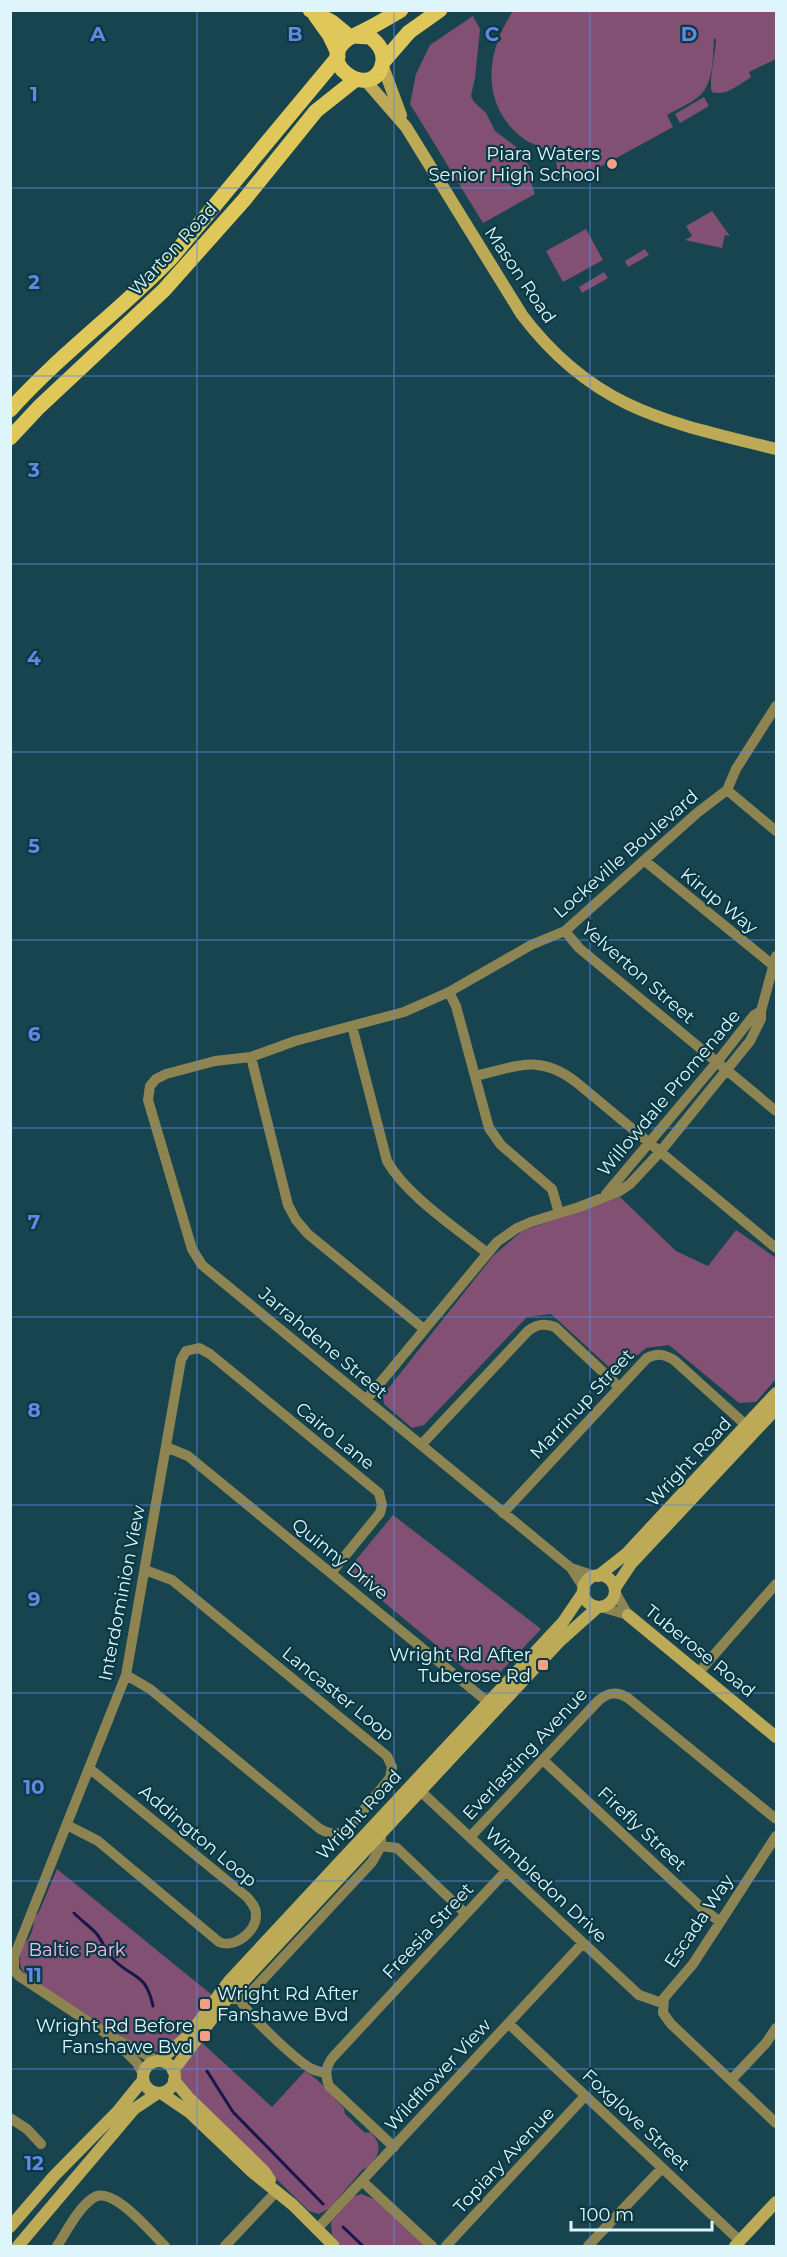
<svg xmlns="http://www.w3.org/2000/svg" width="787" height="2257" font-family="Montserrat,sans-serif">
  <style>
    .green { fill: #815073 }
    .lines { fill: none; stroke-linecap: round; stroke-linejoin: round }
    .stream { stroke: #17164b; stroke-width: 3 }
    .street { stroke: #8e8451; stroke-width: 10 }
    .secondary { stroke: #bcaa57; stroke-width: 12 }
    .primary { stroke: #dfc859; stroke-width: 15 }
    .grid { fill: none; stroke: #6188e5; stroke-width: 1.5; stroke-opacity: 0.55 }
    .poi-dot { fill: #f39f85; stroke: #0a3944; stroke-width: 2 }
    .labels { text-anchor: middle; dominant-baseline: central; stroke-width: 4.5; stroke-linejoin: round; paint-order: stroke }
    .poi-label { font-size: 18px; fill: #def5fc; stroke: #0a3944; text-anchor: end }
    .street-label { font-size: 18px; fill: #def5fc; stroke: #0a3944 }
    .park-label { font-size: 18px; fill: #feb9e9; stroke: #0a3944 }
    .grid-label { font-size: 20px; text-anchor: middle; font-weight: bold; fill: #6188e5; stroke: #0a3944; stroke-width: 4.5; stroke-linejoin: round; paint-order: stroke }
  </style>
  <rect width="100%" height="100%" fill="#17444f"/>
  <path class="green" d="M 513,11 L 776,11 L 776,59 L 749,72 L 751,77 C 740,84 725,97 712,92 C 708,83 716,52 716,39 L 714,38 C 713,57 714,86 697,98 C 688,105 677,109 667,115 L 673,127 L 578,179 L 556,177 C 557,171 558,165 555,159 C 549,147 534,146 524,139 C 480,106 485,53 513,11 Z
    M 473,16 L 480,29 L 475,78 L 471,96 L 474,102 L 486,113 L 495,131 L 519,149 L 531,170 L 531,182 L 535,194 L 483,223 L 410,104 L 416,74 L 430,45 Z
    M 704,97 L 709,106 L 680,123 L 675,114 Z
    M 712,211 L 730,236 L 725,235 L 722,248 L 685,240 L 692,236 L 686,226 Z
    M 586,229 L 603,260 L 563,282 L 546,251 Z
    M 645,249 L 649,255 L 628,267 L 625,261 Z
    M 604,272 L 608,278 L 582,293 L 579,287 Z
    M 620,1197 L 676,1251 L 708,1266 L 736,1230 L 776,1258 L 776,1379 L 756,1402 L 739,1403 L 669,1345 L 646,1348 L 626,1365 L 610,1368 L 551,1314 L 527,1317 L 424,1425 L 412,1428 L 384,1404 L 383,1395 L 493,1256 L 522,1231 Z
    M 393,1515 L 541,1629 L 491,1682 L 482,1683 L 352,1576 L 351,1566 Z
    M 57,1869 L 212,1995 L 188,2032 L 161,2052 C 137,2055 52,1993 27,1977 C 17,1965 19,1958 23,1944 C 30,1940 35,1927 33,1919 L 39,1912 Z
    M 201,2042 L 272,2107 L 305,2071 C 321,2080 331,2096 344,2108 L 345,2114 L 365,2133 L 370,2132 C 384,2145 379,2156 368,2168 L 363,2169 L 330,2208 L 319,2214 L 309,2211 L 187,2091 L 179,2079 L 180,2069 Z
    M 361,2194 L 374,2199 L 426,2246 L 342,2246 L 332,2235 L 331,2222 L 353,2197 Z"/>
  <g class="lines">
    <path class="stream" d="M 74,1913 C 81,1920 89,1926 96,1933 C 103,1941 106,1953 115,1961 C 136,1980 146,1974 153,2006
      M 207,2071 L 233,2112 L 323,2204
      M 343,2227 L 363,2246"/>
    <path class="street" d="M 727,790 L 776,831
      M 645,861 L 774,966
      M 565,931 L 579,948 L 776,1111
      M 449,992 L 456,1006 L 489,1128 L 501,1145 L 552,1189 L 559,1213
      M 352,1026 L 387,1161 C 407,1196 455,1227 487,1253
      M 251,1057 L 288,1205 L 296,1220 L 308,1234 L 424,1329
      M 475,1076 C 516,1067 539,1053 576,1082 L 776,1248
      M 606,1194 L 717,1062 L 754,1015 L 761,1011
      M 366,1400 L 497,1242 L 517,1228 L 531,1222 L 579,1207 L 618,1192 L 630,1184 L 660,1152 L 750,1041 L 761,1019 L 761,1011 L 776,956
      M 421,1445 L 528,1331 C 537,1324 545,1323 555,1327 L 619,1387
      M 166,1447 L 188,1456 L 489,1703
      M 503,1513 L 647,1358 C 657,1353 664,1354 674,1360 L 747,1426
      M 571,1568 L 595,1576
      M 584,1588 L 571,1568 L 202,1265 L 192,1249 L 148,1100 L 150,1086 L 156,1079 L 166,1074 L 215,1061 L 251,1057 L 295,1041 L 404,1012 L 449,992 L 531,945 L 565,931 L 697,813 L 727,790 L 736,769 L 776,706
      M 615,1592 L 628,1615
      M 601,1607 L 628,1615
      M 699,1672 L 776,1584
      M 126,1675 L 150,1689 L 320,1829 C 330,1834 338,1836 347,1830 L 390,1778 L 392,1767 L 387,1756 L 172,1580 L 145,1570
      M 543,1760 L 703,1909 L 719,1921
      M 416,1787 L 639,1995 L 662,2003
      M 67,1825 L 98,1841 L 219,1942 C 235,1949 257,1931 256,1914 C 256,1907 251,1902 247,1897 L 89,1768
      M 776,1836 L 693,1964 L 664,1998 L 663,2013 L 671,2024 L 776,2123
      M 470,1837 L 598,1701 C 608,1692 617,1691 628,1698 L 776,1819
      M 381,1846 L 397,1848 L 466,1914
      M 14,1970 L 19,1976 L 113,2038 L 158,2061
      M 10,1972 L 14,1970 L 14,1957 L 126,1675 L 181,1360 L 186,1351 L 199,1348 L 210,1354 L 379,1493 L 382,1505 L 380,1513 L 331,1573
      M 227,1999 L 240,1999 L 253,1990 L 372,1862 L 381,1846 L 381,1833
      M 240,1999 C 244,2012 298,2062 312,2069 C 316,2071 321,2072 326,2073
      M 509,2024 L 740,2241
      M 119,2045 L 137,2063 L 143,2074
      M 731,2080 L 766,2043 L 776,2028
      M 10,2118 L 27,2129 L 41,2144
      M 394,2147 L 329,2086 C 325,2075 325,2067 333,2057 L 506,1871
      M 362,2181 L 432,2246
      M 317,2229 L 583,1943
      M 57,2246 C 67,2231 78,2208 93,2198 C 112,2184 151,2233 165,2246
      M 225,2246 L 277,2191
      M 446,2246 L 585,2096
      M 588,2246 L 662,2168"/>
    <path class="secondary" d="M 382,64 L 401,115
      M 365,80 L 406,127 L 522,315 C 594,410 668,422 776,449
      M583 1591a16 16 0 1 1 32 0a16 16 0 1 1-32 0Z
      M 598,1576 L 626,1554 L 776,1393
      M 615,1588 L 631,1564 L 776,1409
      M 628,1615 L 776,1737
      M 159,2061 L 189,2035 L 229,1981 L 563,1622 L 584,1591
      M143 2077a16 16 0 1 1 32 0a16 16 0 1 1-32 0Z
      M 173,2071 L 227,1999 L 560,1641 L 598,1607
      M 174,2080 L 188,2097 L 264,2171 L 270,2180
      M 161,2093 L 189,2112 L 251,2171 L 293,2205 L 334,2246
      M 10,2227 L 54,2176 L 117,2112 L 143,2080
      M 18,2246 L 134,2109 L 158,2093
      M 735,2246 L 776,2202"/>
    <path class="primary" d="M 310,10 L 332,22 L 350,37
      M 315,15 L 330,36 L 338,53
      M 353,36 L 370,37 C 378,43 384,50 383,61 C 376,107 304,59 355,35 C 371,28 386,19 401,10
      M 383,62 L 409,32 L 440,10
      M 10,410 C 59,355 120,311 171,258 L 338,57
      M 10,438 L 39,407 L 164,290 L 244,200 L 316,111 L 355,80"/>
  </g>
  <path class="grid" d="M 197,10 L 197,2246M 394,10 L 394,2246M 590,10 L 590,2246M 10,188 L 776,188M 10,376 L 776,376M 10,564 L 776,564M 10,752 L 776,752M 10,940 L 776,940M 10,1128 L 776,1128M 10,1317 L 776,1317M 10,1505 L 776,1505M 10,1693 L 776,1693M 10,1881 L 776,1881M 10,2069 L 776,2069"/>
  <g class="poi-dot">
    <circle cx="612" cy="164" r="6"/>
    <rect x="537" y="1659" width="12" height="12" rx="3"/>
    <rect x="199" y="1998" width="12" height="12" rx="3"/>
    <rect x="199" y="2030" width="12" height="12" rx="3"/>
  </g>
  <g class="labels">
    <g class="poi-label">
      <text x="600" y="154">Piara Waters<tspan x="600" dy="21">Senior High School</tspan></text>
      <text x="531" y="1655">Wright Rd After<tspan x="531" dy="21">Tuberose Rd</tspan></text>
      <text x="217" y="1994" text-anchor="start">Wright Rd After<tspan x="217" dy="21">Fanshawe Bvd</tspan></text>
      <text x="193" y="2026">Wright Rd Before<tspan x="193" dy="21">Fanshawe Bvd</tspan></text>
    </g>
    <g class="street-label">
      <text transform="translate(173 249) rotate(-47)">Warton Road</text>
      <text transform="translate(520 275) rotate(56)">Mason Road</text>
      <text transform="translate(626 854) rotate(-41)">Lockeville Boulevard</text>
      <text transform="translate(719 901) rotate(39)">Kirup Way</text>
      <text transform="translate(638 973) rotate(41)">Yelverton Street</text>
      <text transform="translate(669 1093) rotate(-50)">Willowdale Promenade</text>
      <text transform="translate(323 1343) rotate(40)">Jarrahdene Street</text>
      <text transform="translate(582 1404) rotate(-47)">Marrinup Street</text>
      <text transform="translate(335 1436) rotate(39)">Cairo Lane</text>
      <text transform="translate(689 1462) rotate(-47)">Wright Road</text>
      <text transform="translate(340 1559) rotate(39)">Quinny Drive</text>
      <text transform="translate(122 1593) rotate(-79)">Interdominion View</text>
      <text transform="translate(700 1651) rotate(39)">Tuberose Road</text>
      <text transform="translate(338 1694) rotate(39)">Lancaster Loop</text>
      <text transform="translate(525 1754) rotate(-47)">Everlasting Avenue</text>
      <text transform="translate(359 1815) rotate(-47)">Wright Road</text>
      <text transform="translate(642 1829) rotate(43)">Firefly Street</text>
      <text transform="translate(198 1836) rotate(40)">Addington Loop</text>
      <text transform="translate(546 1885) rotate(43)">Wimbledon Drive</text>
      <text transform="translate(699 1921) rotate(-56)">Escada Way</text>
      <text transform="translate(428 1931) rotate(-47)">Freesia Street</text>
      <text transform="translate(438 2075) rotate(-47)">Wildflower View</text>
      <text transform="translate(636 2120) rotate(43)">Foxglove Street</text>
      <text transform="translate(504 2160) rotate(-47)">Topiary Avenue</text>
    </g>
    <g class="park-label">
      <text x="77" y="1950">Baltic Park</text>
    </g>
  </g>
  <g class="grid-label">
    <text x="98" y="41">A</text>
    <text x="295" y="41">B</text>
    <text x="492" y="41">C</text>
    <text x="689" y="41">D</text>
    <text x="34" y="101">1</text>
    <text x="34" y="289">2</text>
    <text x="34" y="477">3</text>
    <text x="34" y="665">4</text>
    <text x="34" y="853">5</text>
    <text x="34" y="1041">6</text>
    <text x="34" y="1229">7</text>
    <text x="34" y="1417">8</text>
    <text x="34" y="1606">9</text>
    <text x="34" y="1794">10</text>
    <text x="34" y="1982">11</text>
    <text x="34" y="2170">12</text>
  </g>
  <rect width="787" height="2257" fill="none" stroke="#def5fc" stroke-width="24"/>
  <path d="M571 2221v9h141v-9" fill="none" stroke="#def5fc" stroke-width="3"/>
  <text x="580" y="2221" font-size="18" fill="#def5fc" stroke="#0a3944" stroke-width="4.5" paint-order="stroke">100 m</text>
</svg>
